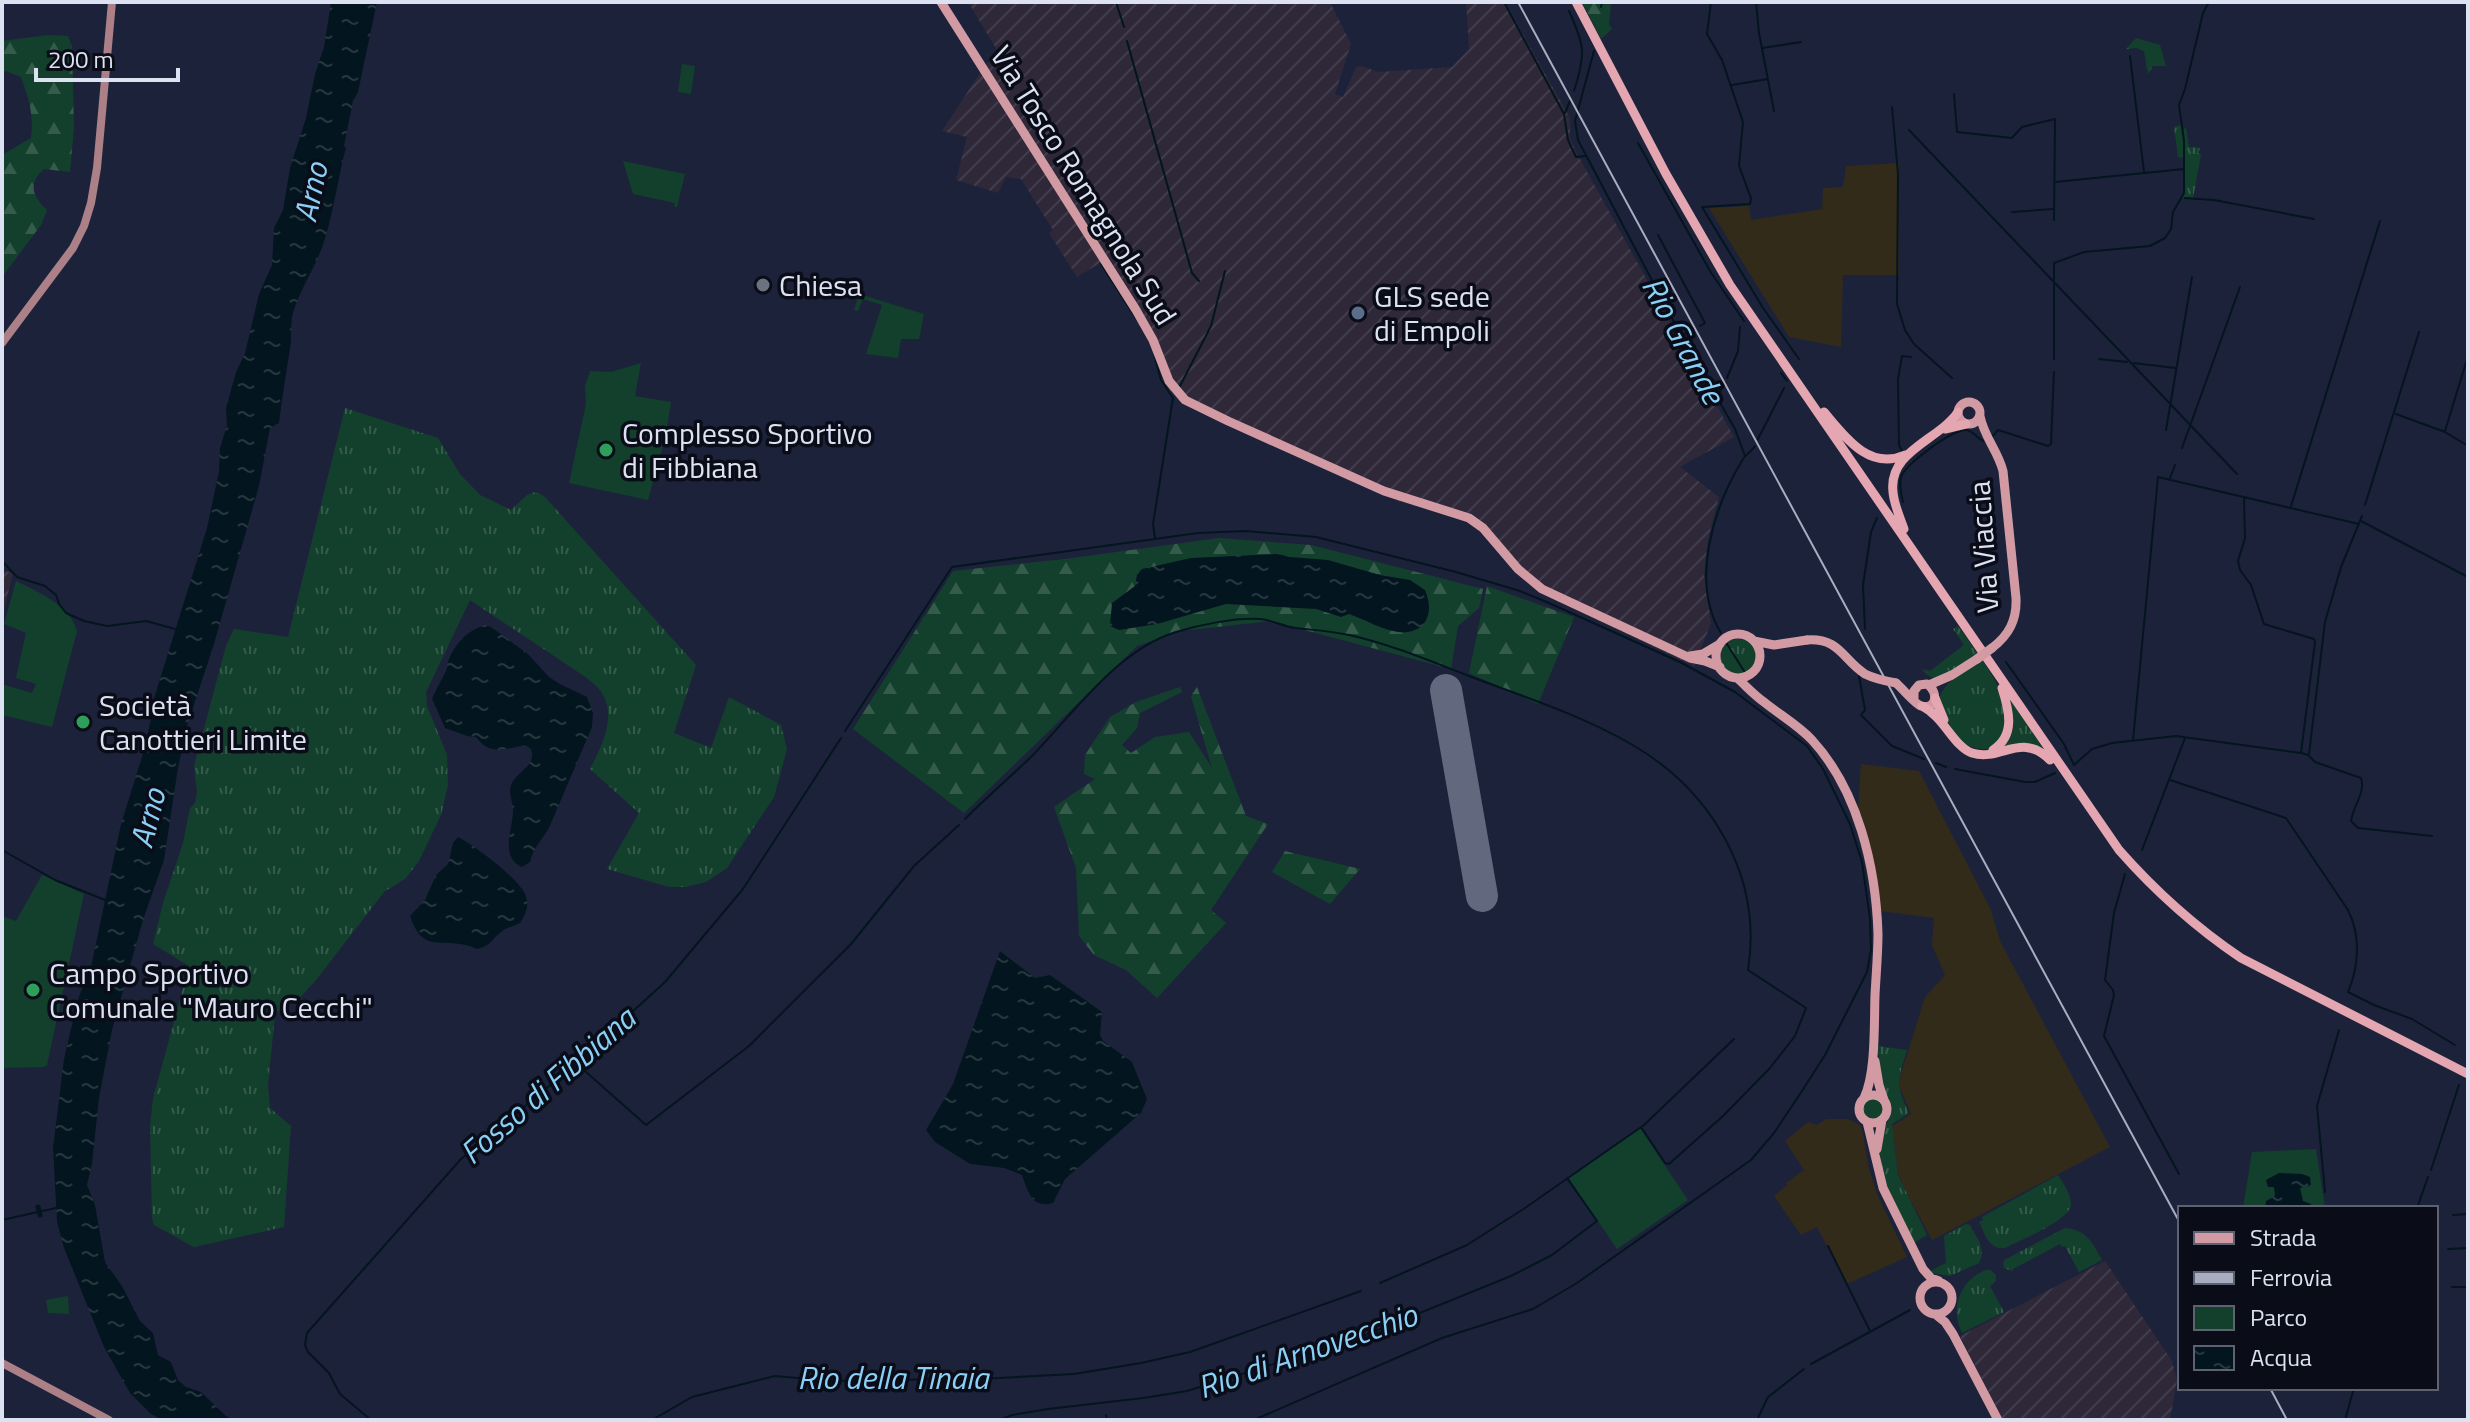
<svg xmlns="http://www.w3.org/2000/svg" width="2470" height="1422" font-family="'Titillium Web',sans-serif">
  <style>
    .commercial { fill: #322b1a }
    .industrial { fill: url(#industrial-furrows) }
    .grass { fill: url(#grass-tufts) }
    .forest { fill: url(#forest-firs) }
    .park { fill: #13402c }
    .water { fill: url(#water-ripples) }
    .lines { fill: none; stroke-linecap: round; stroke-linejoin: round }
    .stream { stroke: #03151f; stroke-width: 2 }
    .canal { stroke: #03151f; stroke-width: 5 }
    .runway { stroke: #62687e; stroke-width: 32 }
    .secondary { stroke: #ac8087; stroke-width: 8 }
    .primary { stroke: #d29aa3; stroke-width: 9 }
    .trunk { stroke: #e4a6b0; stroke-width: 9 }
    .rail { stroke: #a8adc0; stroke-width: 2 }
    .primary-bridge { stroke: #d29aa3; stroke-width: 9 }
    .worship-dot { fill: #6b7280; stroke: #0a0d18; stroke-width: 3 }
    .service-dot { fill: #5c6f8a; stroke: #0a0d18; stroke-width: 3 }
    .leisure-dot { fill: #2e9e5b; stroke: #0a0d18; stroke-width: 3 }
    .labels { text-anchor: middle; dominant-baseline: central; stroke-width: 7; stroke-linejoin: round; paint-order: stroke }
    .street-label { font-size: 30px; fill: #dde2f3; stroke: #0a0d18 }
    .poi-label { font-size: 30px; fill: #dde2f3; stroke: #0a0d18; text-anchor: start }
    .water-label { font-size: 32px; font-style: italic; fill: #89cff6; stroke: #0a0d18 }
  </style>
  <defs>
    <pattern id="industrial-furrows" width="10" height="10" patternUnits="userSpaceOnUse" patternTransform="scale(2)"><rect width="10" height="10" fill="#2e2838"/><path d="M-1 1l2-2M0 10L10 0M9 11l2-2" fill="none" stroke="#423d4c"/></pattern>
    <pattern id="grass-tufts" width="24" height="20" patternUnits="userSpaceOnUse" patternTransform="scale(2)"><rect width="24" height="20" fill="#13402c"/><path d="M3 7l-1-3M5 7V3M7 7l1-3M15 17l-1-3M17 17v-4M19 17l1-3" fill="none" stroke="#355b4b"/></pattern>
    <pattern id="forest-firs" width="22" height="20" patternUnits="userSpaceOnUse" patternTransform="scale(2)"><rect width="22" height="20" fill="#13402c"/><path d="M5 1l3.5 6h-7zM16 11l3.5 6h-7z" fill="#355b4b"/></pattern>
    <pattern id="water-ripples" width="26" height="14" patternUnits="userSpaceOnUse" patternTransform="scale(2)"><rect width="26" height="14" fill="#03151f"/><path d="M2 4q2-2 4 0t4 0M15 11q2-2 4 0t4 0" fill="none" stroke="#273740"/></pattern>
  </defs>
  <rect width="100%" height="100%" fill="#1d223b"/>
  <path class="commercial" d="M 1899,163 L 1899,275 L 1843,275 L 1841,347 L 1789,337 L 1709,208 L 1749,206 L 1751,220 L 1822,209 L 1823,188 L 1843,187 L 1846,166 Z
    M 1861,764 L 1919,771 L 1990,908 L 2001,943 L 2110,1147 L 1932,1240 L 1905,1190 L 1898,1173 L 1892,1126 L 1911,1114 L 1900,1088 L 1900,1077 L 1925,997 L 1945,975 L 1932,945 L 1934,918 L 1880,911 L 1858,808 Z
    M 1826,1119 L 1848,1119 L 1860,1125 L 1863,1133 L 1869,1169 L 1878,1196 L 1907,1257 L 1847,1284 L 1817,1227 L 1801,1235 L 1774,1196 L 1787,1185 L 1786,1183 L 1804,1170 L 1785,1141 L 1808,1122 L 1817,1125 Z"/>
  <path class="industrial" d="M 968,2 L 1330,2 L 1351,44 L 1335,94 L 1343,97 L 1356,67 L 1361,66 L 1379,72 L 1452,67 L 1469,49 L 1466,2 L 1505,2 L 1570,118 L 1570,138 L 1575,150 L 1734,437 L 1680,467 L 1719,497 L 1708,539 L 1704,575 L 1711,623 L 1694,666 L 1551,598 L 1527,583 L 1492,541 L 1472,525 L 1455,517 L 1398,501 L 1178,400 L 1167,387 L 1150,341 L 1100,263 L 1077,277 L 1049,233 L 1053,230 L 1021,179 L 1006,177 L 998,193 L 956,180 L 967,137 L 942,131 L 986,64 L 1000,55 Z
    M 2,570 L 13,573 L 2,618 Z
    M 2105,1261 L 2172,1361 L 2177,1380 L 2170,1420 L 2003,1420 L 1960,1336 Z"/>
  <path class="grass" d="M 2136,38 L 2160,45 L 2166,66 L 2153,66 L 2148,74 L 2144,51 L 2136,48 L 2126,49 Z
    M 2181,125 L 2182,132 L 2186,127 L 2189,147 L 2200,148 L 2198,153 L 2201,154 L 2193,198 L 2183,197 L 2184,158 L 2178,157 L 2174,127 Z
    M 345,408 L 438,438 L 460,474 L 480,495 L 511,510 L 527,495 L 535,492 L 544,496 L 696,665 L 674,733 L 711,748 L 729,697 L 781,725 L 787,749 L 774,797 L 727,868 L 706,882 L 685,887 L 669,887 L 607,869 L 639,813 L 590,769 C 602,746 619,713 599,689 C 595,684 589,680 584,676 L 470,600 L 426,692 L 427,706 L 447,755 L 448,785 L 441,815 L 419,861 L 406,878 L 384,892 L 316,980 L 296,1002 L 287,1004 L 275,1014 L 268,1085 L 270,1108 L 291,1126 L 284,1227 L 194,1247 L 154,1225 L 152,1218 L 150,1126 L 153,1099 L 189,966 L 153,944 L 163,903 L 183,843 L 190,808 L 195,803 L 197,792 L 194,766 L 226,646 L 234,629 L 288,637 Z
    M 1958,626 C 1974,649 2014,697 2007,726 C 2005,733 1998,741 1995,748 C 1960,755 1949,728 1939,699 C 1945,680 1964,672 1980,662 L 1975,654 C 1961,666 1937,692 1922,669 L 1930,671 L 1964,645 L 1953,629 Z
    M1720 657a18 18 0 1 1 36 0a18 18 0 1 1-36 0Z
    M 2009,698 L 2046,752 L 2003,746 Z
    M 1878,1046 L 1907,1050 C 1898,1079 1895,1086 1909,1113 L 1892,1124 L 1898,1175 L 1927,1235 L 1914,1243 C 1898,1212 1874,1176 1881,1140 C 1883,1129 1889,1121 1892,1111 L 1881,1083 Z
    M1863 1109a10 10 0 1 1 20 0a10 10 0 1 1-20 0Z
    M 2058,1175 C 2063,1183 2071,1194 2071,1204 C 2072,1219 2019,1241 2005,1248 C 1989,1250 1985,1234 1979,1222 L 1983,1220 L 1982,1217 Z
    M 1966,1224 L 1970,1225 C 1976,1237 1987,1249 1979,1263 L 1950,1276 L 1932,1273 L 1930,1271 L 1946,1263 L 1944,1236 Z
    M 2065,1228 C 2087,1230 2092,1242 2102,1260 L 2079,1272 L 2065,1246 L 2062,1247 L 2060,1244 L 2013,1269 L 2012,1271 L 2004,1268 L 2003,1262 L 2006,1259 Z
    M 1986,1270 L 1990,1270 L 1996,1275 L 1996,1281 L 1990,1286 L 2004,1312 L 1962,1333 C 1950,1309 1959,1281 1986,1270 Z"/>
  <path class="forest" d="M 1582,2 L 1611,2 L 1609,24 L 1612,29 L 1601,39 Z
    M 48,35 L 68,36 L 72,46 L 74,127 L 70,172 L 44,169 C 27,184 33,197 47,210 L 41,225 L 2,277 L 2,155 L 31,138 C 34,115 29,99 21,77 L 6,71 L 2,72 L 2,41 Z
    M 1219,538 L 1311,545 L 1483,589 L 1479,608 L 1458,626 L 1451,669 L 1271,621 L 1180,631 L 1137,646 L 964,813 L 853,729 L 953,571 L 1065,559 Z
    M 1487,586 L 1574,617 L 1538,704 L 1469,673 Z
    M 1180,687 L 1182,692 L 1140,713 L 1137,728 L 1122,745 L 1131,753 L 1155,737 L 1189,732 L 1212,768 L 1191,696 L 1197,687 L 1246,816 L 1268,824 L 1211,910 L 1226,923 L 1157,998 L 1126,970 L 1094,955 L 1079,936 L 1076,868 L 1054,807 L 1095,779 L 1084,774 L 1085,755 L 1110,717 L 1136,702 Z
    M 1285,851 L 1360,869 L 1330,904 L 1272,872 Z"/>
  <path class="park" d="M 682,64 L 695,66 L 691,94 L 678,92 Z
    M 623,161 L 685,174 L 677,207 L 674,207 L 675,203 L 633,194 Z
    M 859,294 L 924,314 L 919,339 L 901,339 L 898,358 L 866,354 L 882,305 L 863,299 L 858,311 L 854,310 Z
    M 641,363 L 635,396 L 671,402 L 666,435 L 648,500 L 569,483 L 586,404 L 585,386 L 590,371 L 611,372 Z
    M 16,581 C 38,592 70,605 77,631 L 52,727 L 2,715 L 2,684 L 32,693 L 36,684 L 16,678 L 26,633 L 4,624 Z
    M 42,875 L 84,894 L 47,1065 L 43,1067 L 2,1068 L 2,916 L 16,921 Z
    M 1640,1128 L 1688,1200 L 1617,1249 L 1568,1177 Z
    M 2316,1149 L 2325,1208 L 2243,1208 L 2252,1152 Z
    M 68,1296 L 69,1314 L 48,1313 L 46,1300 Z"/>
  <path class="water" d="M 331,2 L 377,2 L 358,92 L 353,101 L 344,146 L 346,148 C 338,178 334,209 325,239 C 317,265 301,287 293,313 C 290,325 292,338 290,349 C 286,374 282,398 279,423 L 270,428 L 259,486 L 214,644 L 187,726 L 178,768 L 164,860 L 143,920 L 112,1030 L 99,1098 L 92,1164 L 87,1185 L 95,1205 L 105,1262 L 122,1286 L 140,1321 L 153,1333 L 158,1355 L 171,1362 L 178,1380 L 186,1387 L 201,1392 L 226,1416 L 234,1420 L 162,1420 L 151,1414 L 130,1393 L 104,1347 L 64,1248 L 57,1222 L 53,1148 L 64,1059 L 78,999 L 91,967 L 121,824 L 146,744 L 155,695 L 207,528 L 219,471 L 220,448 L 227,425 L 226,408 L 236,372 L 245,353 L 259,294 L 272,265 L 274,228 L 283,210 L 290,168 L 306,118 L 315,74 L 324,47 Z
    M 1278,554 L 1290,557 L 1328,560 L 1380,575 L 1410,580 L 1425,590 C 1435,613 1426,635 1398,632 C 1382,630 1364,619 1349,614 L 1341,617 L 1316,609 L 1226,604 L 1157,624 L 1119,630 L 1110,626 L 1112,603 L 1135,586 L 1137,575 L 1142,569 L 1191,558 Z
    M 485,625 L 491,627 L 528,654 L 549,677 L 560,684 L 587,697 L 593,713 L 592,727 L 549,828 C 542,840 533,848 530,862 L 522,867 C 499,857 513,829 513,810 C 513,802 508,794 511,785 C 516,771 537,767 531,749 L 525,745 C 506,749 489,756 476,737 L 467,736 L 445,728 L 432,699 C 436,689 441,681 446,671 C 448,667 447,663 449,659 C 457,641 467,631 485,625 Z
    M 458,837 C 474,845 518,878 525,894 C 530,904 526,914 520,923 C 514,926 505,928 500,933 C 490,941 492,945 477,949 C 445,934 424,958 410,916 L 425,900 L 436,875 L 448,864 L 453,843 Z
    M 1000,951 L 1035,978 L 1050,975 L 1102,1012 L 1100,1035 L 1103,1041 L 1132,1062 L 1147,1099 L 1141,1113 L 1065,1179 L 1053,1203 C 1032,1209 1028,1192 1022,1175 L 1004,1168 L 970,1164 L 935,1142 L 926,1130 L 953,1084 Z
    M 2279,1173 L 2302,1174 L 2310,1177 L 2311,1185 L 2300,1188 L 2303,1201 L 2311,1204 L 2312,1208 L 2265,1208 L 2266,1201 L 2275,1196 L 2274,1187 L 2268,1187 L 2266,1180 Z"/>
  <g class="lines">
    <path class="stream" d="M 1116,2 L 1124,27
      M 1504,2 L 1564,114 L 1568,140 L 1576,157 L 1585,156
      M 1711,2 L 1707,34 L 1722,60 L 1743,122 L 1739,166 L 1751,198 L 1750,204 L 1702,207 L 1763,308 L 1799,359
      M 1756,2 L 1759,33 L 1774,111
      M 2,3 L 6,2
      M 1601,7 L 1602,2
      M 1569,11 C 1585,46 1586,54 1574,91
      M 1127,41 L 1192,273 L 1199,281
      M 1763,48 L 1801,42
      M 1594,51 L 1575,121 L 1578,140 L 1674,322 L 1735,429 L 1745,456
      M 2130,56 L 2144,172
      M 1732,85 L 1768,79
      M 1954,94 L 1957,132 L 2012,138 L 2022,127 L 2055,119 L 2054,220
      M 1892,107 L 1898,174 L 1897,304 L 1905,330 L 1914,344 L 1952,378
      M 1565,113 L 1570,101
      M 1909,130 L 2237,474
      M 1638,143 L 1710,271 L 1744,321
      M 2055,182 L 2184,169
      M 2185,198 L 2214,200 L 2314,219
      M 2012,212 L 2053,209
      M 1658,235 L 1705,323 L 1700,326
      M 1101,264 L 1137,320
      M 1682,336 L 1694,329
      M 1154,354 L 1161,380 L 1173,398 L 1153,524 L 1155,538
      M 2054,359 L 2054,263 L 2084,252 L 2150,246 L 2165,238 L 2171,229 L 2173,212 L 2184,193 L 2184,141 L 2179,105 L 2185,89 L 2203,13 L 2209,2
      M 2099,359 L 2127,362
      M 2134,363 L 2175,368
      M 1781,373 L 1787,381
      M 1727,378 L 1738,351 L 1740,327
      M 1179,388 L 1211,326 L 1225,271
      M 1717,396 L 1724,385
      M 2396,414 L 2445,432 L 2468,446
      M 2166,430 L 2192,277
      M 2445,431 L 2468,356
      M 1992,437 L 1998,430 L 2048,446 L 2051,444 L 2054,372
      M 1758,439 L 1784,388
      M 2182,448 L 2240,287
      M 1902,451 L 1899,445 L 1898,379 L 1902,356 L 1911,357
      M 2170,478 L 2175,465
      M 2244,497 L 2245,538 L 2238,561 L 2240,570 L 2251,585 L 2264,624 L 2314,639 L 2315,642 L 2301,753
      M 1903,502 C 1901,494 1899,484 1901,477 C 1905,464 1954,428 1967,430 C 1972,431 1978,438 1983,441
      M 2365,505 L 2419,332
      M 2291,506 L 2380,221
      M 2361,521 L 2468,577
      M 2,561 L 17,577 L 45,586 L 56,595 L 59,604 L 66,613 L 84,621 L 107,626 L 146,621 L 175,629
      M 1865,629 L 1863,585 L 1871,532 L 1877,518
      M 1721,633 C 1690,582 1713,508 1743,459 C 1746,454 1751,452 1755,446
      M 1727,644 L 1744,671
      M 2006,662 L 2064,744 L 2074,765 L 2092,749 L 2112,743 L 2176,736 L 2301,753 L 2308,755 L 2315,762 L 2361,778 C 2366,792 2353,806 2351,821 L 2358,828 L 2432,836
      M 1859,676 L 1865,710 L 1861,715 L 1892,746 L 1924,759
      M 845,731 L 952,567 L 1198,533 L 1245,531 L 1316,537 L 1456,572 L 1520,591 L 1549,603 L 1680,662 L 1735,692 L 1807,746 L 1823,769 L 1850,824 L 1862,862 L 1870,918 L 1871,950 L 1867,972 L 1825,1055 L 1800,1094 L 1774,1133 L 1751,1160 L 1577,1283 L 1533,1309 L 1442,1338 L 1254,1420
      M 2133,740 L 2158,477 L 2359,524
      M 2309,754 L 2325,622 L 2341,567 L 2362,516
      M 1936,763 L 1946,767
      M 1955,769 L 2025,782 L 2035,782 L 2055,773
      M 2170,780 L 2286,818 L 2348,910 C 2361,936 2359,966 2348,992 L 2374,1005 L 2412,1019 L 2455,1045
      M 965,819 C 986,798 1009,778 1031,757 C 1073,714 1117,650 1176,632 C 1199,625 1236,617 1260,619 C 1272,620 1282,626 1295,628 C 1313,630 1331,631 1349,635 C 1390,644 1430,661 1469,676 C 1524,697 1579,714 1631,744 C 1711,790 1763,876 1748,970 L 1806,1008 L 1795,1036 L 1770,1068 L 1723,1116 L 1669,1164 L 1665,1163 L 1641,1127
      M 2,850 L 55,880 L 105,900
      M 2142,850 L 2185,738
      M 2125,874 L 2114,913 L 2105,980 L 2113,990 L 2114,995 L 2104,1036 L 2179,1174
      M 577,1064 L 646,1125 L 749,1046 L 851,944 L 914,866 L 959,825
      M 2431,1170 L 2459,1085
      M 2325,1192 L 2317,1106 L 2339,1030
      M 2417,1208 L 2428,1177
      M 2453,1215 L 2468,1214
      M 2,1220 L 56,1208
      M 1828,1246 L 1870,1331
      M 2448,1249 L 2468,1248
      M 1380,1283 L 1467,1245 L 1525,1208 L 1644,1125 L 1734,1039
      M 2452,1287 L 2468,1287
      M 1811,1364 L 1910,1310
      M 1106,1415 L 1107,1420
      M 371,1420 L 340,1394 L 329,1373 L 308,1352 L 305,1345 L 307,1333 L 461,1159 L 565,1073 L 665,982 L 743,889 L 841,738
      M 652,1420 L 692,1397 L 775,1376 L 832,1381 L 999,1378 L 1074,1374 L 1141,1363 L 1190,1352 L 1361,1291
      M 999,1420 L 1012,1415 L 1048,1409 L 1143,1398 L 1187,1391 L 1363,1336 L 1511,1276 L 1552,1255 L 1597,1221 L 1567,1178
      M 1757,1420 L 1768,1397 L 1804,1369
      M 2345,1420 L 2354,1388"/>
    <path class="canal" d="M 38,1207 L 40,1215"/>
    <path class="runway" d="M 1446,690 L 1482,896"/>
    <path class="secondary" d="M 2,343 L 73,248 L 84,226 L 91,203 L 97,168 L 112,2
      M 2,1363 L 109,1420"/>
    <path class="primary" d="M 941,2 L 1136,310 L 1153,340 L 1169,381 L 1185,400 L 1228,421 L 1384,491 L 1469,518 L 1483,528 L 1518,569 L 1542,589 L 1690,658 L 1705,661 L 1720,667
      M1958 413a11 11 0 1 1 22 0a11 11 0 1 1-22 0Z
      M 1980,416 C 1984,437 1998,451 2003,471 L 2016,598 C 2017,620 2009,635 1992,648
      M1716 656a22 22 0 1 1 44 0a22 22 0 1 1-44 0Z
      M 1754,641 L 1774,645 L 1807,640
      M 1690,656 L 1703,654 L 1720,644
      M 1737,678 C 1746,686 1754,695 1764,702 C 1780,715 1798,725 1812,740 C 1858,790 1876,867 1878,934 C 1878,954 1876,975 1875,995 C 1874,1023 1876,1074 1864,1098
      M 1896,683 C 1902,688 1915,704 1921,706 C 1937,710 1939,692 1927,684 L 1919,685 L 1914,691 L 1914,700
      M 1929,685 L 1952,675 L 1977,659
      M 1875,1061 L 1879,1085 L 1884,1100
      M1859 1109a14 14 0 1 1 28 0a14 14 0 1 1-28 0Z
      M 1867,1122 L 1883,1188 L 1923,1269 L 1931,1278 L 1939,1281
      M 1877,1149 L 1882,1120
      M1920 1298a16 16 0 1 1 32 0a16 16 0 1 1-32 0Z
      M 1935,1314 L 1945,1322 L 1953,1334 L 1998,1420"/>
    <path class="trunk" d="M 1576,2 L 1666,174 L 1730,285 L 2119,850 C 2156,892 2195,927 2241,958 L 2468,1074
      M 1824,412 C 1845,437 1869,471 1905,455
      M 1945,429 L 1966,424
      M 1904,529 C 1900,517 1894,505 1893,492 C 1888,451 1939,440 1958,412
      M 1935,698 L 1944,720
      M 1922,706 C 1944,717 1954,747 1972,753 C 2001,762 2021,731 2050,760
      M 1993,750 C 2016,735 2009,710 2002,688"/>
    <path class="rail" d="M 1518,2 L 2180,1223
      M 2270,1388 L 2287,1420"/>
    <path class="primary-bridge" d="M 1807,640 C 1840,638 1842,659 1865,674 C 1875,679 1885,681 1896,683
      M 1977,659 L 1992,648"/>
  </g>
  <circle class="worship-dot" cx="763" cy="285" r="8"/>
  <circle class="service-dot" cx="1358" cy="313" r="8"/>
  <g class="leisure-dot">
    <circle cx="606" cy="450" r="8"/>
    <circle cx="83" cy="722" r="8"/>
    <circle cx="33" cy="990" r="8"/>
  </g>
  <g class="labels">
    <g class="street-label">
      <text transform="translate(1084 185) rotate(58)">Via Tosco Romagnola Sud</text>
      <text transform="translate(1983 547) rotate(-94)">Via Viaccia</text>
    </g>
    <g class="poi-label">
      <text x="779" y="285">Chiesa</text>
      <text x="1374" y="296">GLS sede<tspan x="1374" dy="34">di Empoli</tspan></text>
      <text x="622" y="433">Complesso Sportivo<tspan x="622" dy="34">di Fibbiana</tspan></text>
      <text x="99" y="705">Società<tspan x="99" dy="34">Canottieri Limite</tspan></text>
      <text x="49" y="973">Campo Sportivo<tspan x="49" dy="34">Comunale "Mauro Cecchi"</tspan></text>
    </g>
    <g class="water-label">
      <text transform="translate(310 192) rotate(-78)">Arno</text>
      <text transform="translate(1684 340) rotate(62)">Rio Grande</text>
      <text transform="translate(147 818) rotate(-76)">Arno</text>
      <text transform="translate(547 1085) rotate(-41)">Fosso di Fibbiana</text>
      <text transform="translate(1307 1350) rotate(-19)">Rio di Arnovecchio</text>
      <text x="893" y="1377">Rio della Tinaia</text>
    </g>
  </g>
  <rect width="2470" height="1422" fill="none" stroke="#dde2f3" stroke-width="8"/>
  <rect x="2178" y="1206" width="260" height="184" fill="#0a0d18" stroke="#5e6270" stroke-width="2"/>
  <rect x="2194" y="1232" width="40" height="12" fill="#d29aa3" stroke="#5e6270" stroke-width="2"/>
  <text x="2250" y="1246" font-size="24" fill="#dde2f3">Strada</text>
  <rect x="2194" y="1272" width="40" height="12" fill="#a8adc0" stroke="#5e6270" stroke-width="2"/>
  <text x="2250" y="1286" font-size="24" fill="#dde2f3">Ferrovia</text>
  <rect x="2194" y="1306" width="40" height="24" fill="#13402c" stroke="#5e6270" stroke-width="2"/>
  <text x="2250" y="1326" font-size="24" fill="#dde2f3">Parco</text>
  <rect x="2194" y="1346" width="40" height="24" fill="url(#water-ripples)" stroke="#5e6270" stroke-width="2"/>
  <text x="2250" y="1366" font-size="24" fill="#dde2f3">Acqua</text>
  <path d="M36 68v12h142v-12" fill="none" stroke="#dde2f3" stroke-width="4"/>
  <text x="48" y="68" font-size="24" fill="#dde2f3" stroke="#0a0d18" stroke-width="6" paint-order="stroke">200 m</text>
</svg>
